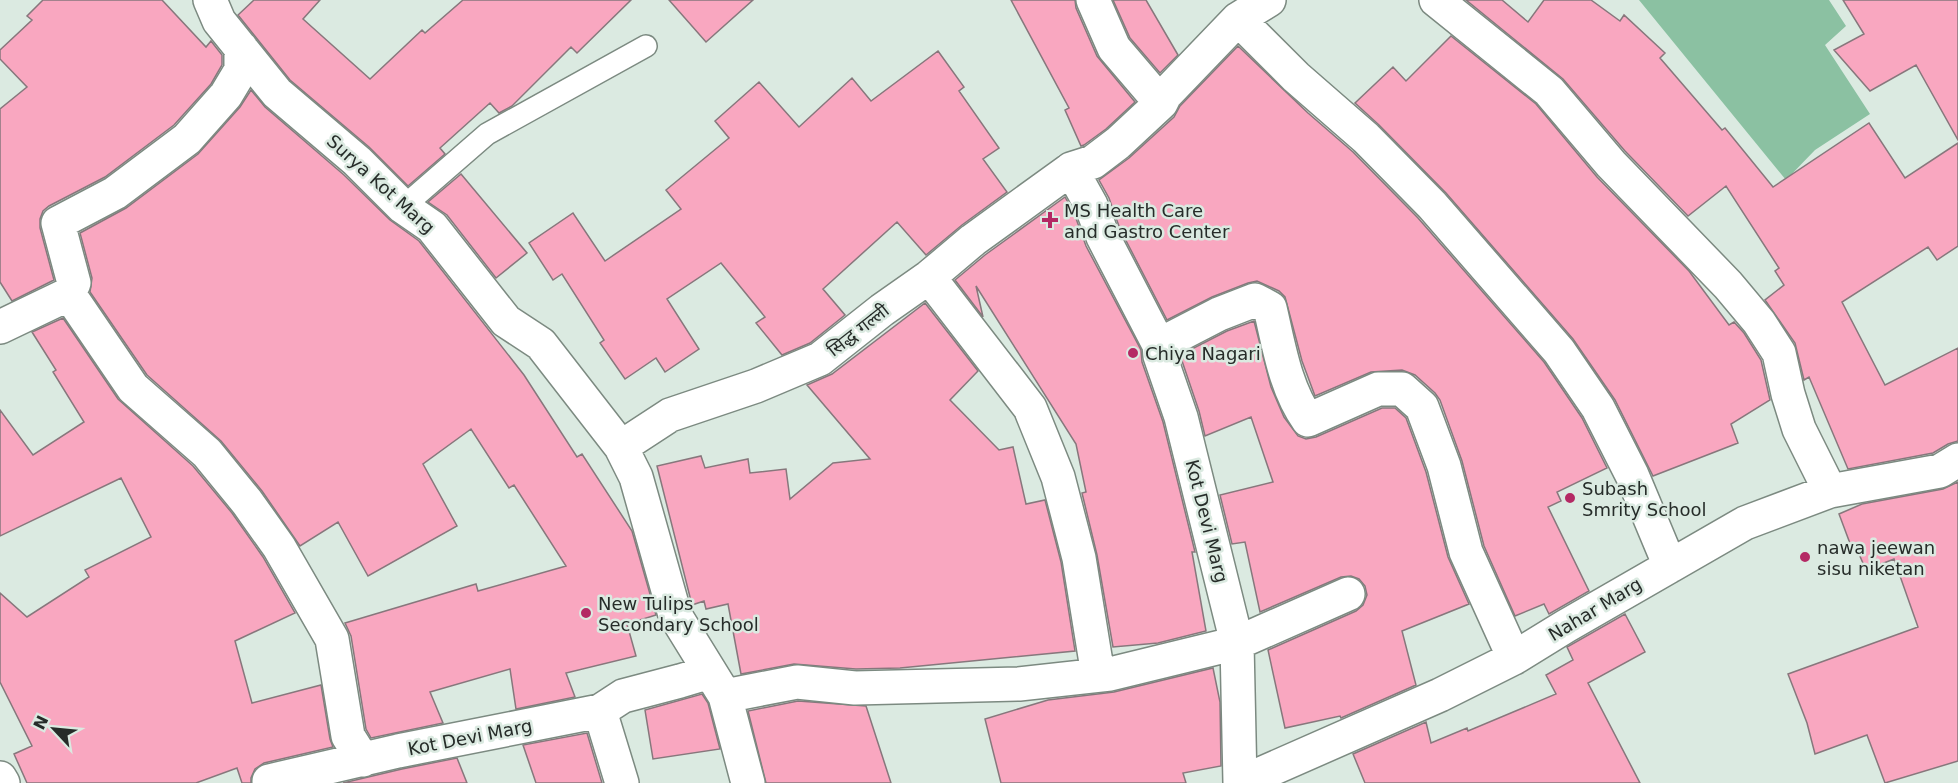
<svg xmlns="http://www.w3.org/2000/svg" width="1958" height="783" font-family="'DejaVu Sans','Noto Sans Devanagari',sans-serif">
  <style>
    .green { fill: #8bc1a2 }
    .building { fill: #f9a7c0; stroke: #87777c; stroke-width: 1.5 }
    .lines { fill: none; stroke-linecap: round; stroke-linejoin: round }
    .service-casing { stroke: #7c8a81; stroke-width: 24 }
    .minor-casing { stroke: #7c8a81; stroke-width: 36 }
    .service { stroke: #fff; stroke-width: 21 }
    .minor { stroke: #fff; stroke-width: 33 }
    .poi-dot { fill: #b42964; stroke: #dbeae1; stroke-width: 2 }
    .labels { text-anchor: middle; dominant-baseline: central; stroke-width: 5; stroke-linejoin: round; paint-order: stroke }
    .street-label { font-size: 18px; fill: #262c29; stroke: #dbeae1 }
    .poi-label { font-size: 18px; fill: #262c29; stroke: #dbeae1; text-anchor: start }
  </style>
  <rect width="100%" height="100%" fill="#dbeae1"/>
  <path class="green" d="M 1639,0 L 1829,0 L 1846,26 L 1825,45 L 1870,114 L 1815,150 L 1786,180 Z"/>
  <path class="building" d="M 43,0 L 162,0 L 206,47 L 211,41 L 222,55 L 222,65 L 211,84 L 174,125 L 105,177 L 49,206 L 43,211 L 40,219 L 40,228 L 54,280 L 12,301 L 0,282 L 0,109 L 27,87 L 0,59 L 0,50 L 32,20 L 27,16 Z
    M 254,0 L 320,0 L 303,19 L 370,79 L 422,30 L 425,33 L 463,0 L 631,0 L 577,53 L 571,47 L 512,106 L 499,113 L 490,103 L 440,148 L 445,154 L 408,186 L 369,147 L 290,80 L 238,15 Z
    M 669,0 L 753,0 L 706,42 Z
    M 1011,0 L 1075,0 L 1076,8 L 1097,56 L 1135,102 L 1106,129 L 1084,145 L 1081,146 L 1065,110 L 1069,108 Z
    M 1113,0 L 1146,0 L 1178,55 L 1160,73 L 1130,38 Z
    M 1466,0 L 1502,0 L 1528,22 L 1544,0 L 1591,0 L 1620,21 L 1624,15 L 1665,53 L 1660,58 L 1722,130 L 1725,128 L 1773,187 L 1869,123 L 1905,178 L 1958,143 L 1958,246 L 1937,260 L 1928,247 L 1842,302 L 1885,385 L 1958,348 L 1958,441 L 1948,444 L 1933,453 L 1848,469 L 1809,377 L 1804,380 L 1795,343 L 1765,300 L 1784,285 L 1775,271 L 1779,268 L 1726,186 L 1688,216 L 1625,151 L 1563,79 Z
    M 1843,0 L 1958,0 L 1958,140 L 1916,65 L 1870,91 L 1834,50 L 1864,34 Z
    M 1451,36 L 1536,104 L 1597,177 L 1689,271 L 1729,325 L 1734,322 L 1744,333 L 1761,360 L 1770,400 L 1731,424 L 1738,443 L 1653,476 L 1615,400 L 1573,339 L 1446,193 L 1379,125 L 1355,103 L 1393,67 L 1406,81 Z
    M 1238,46 L 1308,113 L 1353,152 L 1418,218 L 1544,362 L 1582,418 L 1607,468 L 1557,492 L 1561,501 L 1548,507 L 1589,591 L 1549,614 L 1544,604 L 1515,616 L 1484,546 L 1462,461 L 1440,400 L 1435,393 L 1415,375 L 1402,370 L 1371,372 L 1315,396 L 1302,361 L 1285,297 L 1279,291 L 1257,281 L 1248,283 L 1212,297 L 1167,320 L 1120,229 L 1109,198 L 1099,180 L 1129,158 L 1174,117 L 1180,106 Z
    M 938,51 L 964,87 L 959,91 L 999,148 L 983,159 L 1007,192 L 962,225 L 926,255 L 897,222 L 823,289 L 845,315 L 810,343 L 782,355 L 756,323 L 765,317 L 721,263 L 667,299 L 699,349 L 665,372 L 656,358 L 625,379 L 600,343 L 604,340 L 562,274 L 553,280 L 529,243 L 573,213 L 605,261 L 681,209 L 666,190 L 729,138 L 715,121 L 759,82 L 799,127 L 852,78 L 871,101 Z
    M 251,90 L 265,107 L 344,175 L 390,220 L 419,241 L 524,375 L 577,457 L 582,454 L 632,531 L 656,615 L 627,624 L 636,656 L 566,673 L 575,697 L 516,709 L 510,669 L 430,692 L 443,723 L 371,738 L 366,729 L 351,636 L 345,623 L 476,584 L 478,591 L 566,566 L 514,485 L 509,488 L 471,429 L 423,464 L 457,526 L 368,576 L 338,522 L 300,546 L 262,491 L 221,441 L 147,375 L 90,292 L 92,278 L 80,233 L 126,208 L 198,154 L 240,107 Z
    M 461,174 L 527,253 L 496,278 L 447,215 L 428,202 Z
    M 1065,197 L 1074,213 L 1086,246 L 1141,350 L 1142,362 L 1163,422 L 1195,552 L 1192,552 L 1206,631 L 1158,643 L 1113,647 L 1097,555 L 1082,493 L 1086,492 L 1076,444 L 976,286 L 983,317 L 955,280 L 985,255 Z
    M 925,303 L 978,371 L 950,400 L 999,450 L 1013,447 L 1026,504 L 1045,500 L 1061,562 L 1075,651 L 900,668 L 856,669 L 794,664 L 741,674 L 728,604 L 706,609 L 704,601 L 692,605 L 657,466 L 701,456 L 705,468 L 748,459 L 750,473 L 786,469 L 790,499 L 833,463 L 870,459 L 807,385 L 832,374 Z
    M 63,318 L 118,399 L 193,466 L 232,513 L 263,557 L 295,613 L 235,641 L 252,703 L 321,685 L 330,739 L 333,747 L 264,763 L 255,769 L 251,778 L 251,783 L 242,783 L 237,768 L 196,783 L 27,783 L 14,754 L 32,746 L 0,682 L 0,593 L 27,617 L 89,577 L 85,570 L 151,537 L 121,478 L 0,536 L 0,410 L 33,455 L 84,422 L 53,372 L 56,370 L 32,332 Z
    M 1254,321 L 1271,387 L 1284,417 L 1298,436 L 1306,439 L 1316,437 L 1382,408 L 1395,408 L 1406,418 L 1426,472 L 1448,557 L 1469,604 L 1402,631 L 1416,685 L 1341,718 L 1340,716 L 1285,728 L 1268,650 L 1356,611 L 1363,605 L 1367,595 L 1365,586 L 1359,579 L 1351,576 L 1341,577 L 1260,612 L 1245,542 L 1232,544 L 1220,495 L 1273,482 L 1251,417 L 1205,436 L 1199,411 L 1180,355 L 1227,331 Z
    M 1958,482 L 1958,761 L 1885,783 L 1867,735 L 1815,754 L 1807,723 L 1788,674 L 1918,627 L 1894,559 L 1866,570 L 1855,545 L 1851,546 L 1839,514 L 1862,504 L 1943,489 Z
    M 1625,614 L 1645,652 L 1588,683 L 1640,783 L 1365,783 L 1353,754 L 1426,722 L 1431,743 L 1467,728 L 1468,731 L 1556,694 L 1546,675 L 1573,660 L 1567,647 Z
    M 1213,668 L 1220,702 L 1221,766 L 1183,773 L 1186,783 L 1001,783 L 985,719 L 1048,700 L 1114,692 Z
    M 702,694 L 708,703 L 720,749 L 653,759 L 645,710 Z
    M 798,701 L 866,706 L 891,783 L 766,783 L 748,711 Z
    M 587,733 L 602,783 L 536,783 L 523,745 Z
    M 457,758 L 467,783 L 343,783 L 402,769 Z"/>
  <g class="lines">
    <g class="service-casing">
      <path id="service" d="M 403,207 L 487,134 L 646,46"/>
    </g>
    <g class="minor-casing">
      <path id="minor" d="M 210,0 L 219,21 L 277,93 L 357,161 L 403,207 L 432,227 L 506,321 L 541,344 L 621,447 L 636,477 L 675,615 L 725,696 L 748,783
        M 1093,0 L 1114,48 L 1161,103
        M 1436,0 L 1549,91 L 1611,164 L 1728,285 L 1759,322 L 1779,353 L 1788,394 L 1799,429 L 1830,491
        M 1238,19 L 1296,77 L 1366,138 L 1432,205 L 1559,351 L 1598,408 L 1632,475 L 1670,566
        M 929,277 L 1030,408 L 1058,477 L 1079,558 L 1098,675
        M 69,294 L 74,283 L 58,223 L 115,193 L 187,139 L 226,95 L 241,70 L 241,48
        M 0,327 L 69,294 L 133,388 L 207,453 L 247,502 L 279,547 L 332,639 L 348,736 L 363,760
        M 1159,345 L 1219,314 L 1255,300 L 1270,308 C 1279,346 1285,388 1308,420 L 1378,389 L 1402,389 L 1422,407 L 1444,466 L 1466,552 L 1514,658
        M 621,447 L 670,415 L 756,386 L 820,359 L 882,310 L 929,277 L 973,240 L 1071,169
        M 725,696 L 797,682 L 855,688 L 1019,684 L 1110,674 L 1237,643 L 1181,417 L 1160,356 L 1159,345 L 1103,237 L 1091,205 L 1071,169 L 1093,162 L 1118,143 L 1161,103 L 1165,95 L 1238,19 L 1269,0
        M 600,711 L 623,696 L 680,681 L 710,672
        M 0,778 L 3,783
        M 270,783 L 269,781 L 398,751 L 600,711 L 622,783
        M 1240,783 L 1440,695 L 1514,658 L 1566,626 L 1745,523 L 1830,491 L 1940,471 L 1958,460
        M 1240,783 L 1237,643 L 1348,594"/>
    </g>
    <use href="#service" class="service"/>
    <use href="#minor" class="minor"/>
  </g>
  <g class="poi-dot">
    <path d="M1047 211h6v6h6v6h-6v6h-6v-6h-6v-6h6z"/>
    <circle cx="1133" cy="353" r="6"/>
    <circle cx="1570" cy="498" r="6"/>
    <circle cx="1805" cy="557" r="6"/>
    <circle cx="586" cy="613" r="6"/>
  </g>
  <g class="labels">
    <g class="street-label">
      <text transform="translate(381 184) rotate(42)">Surya Kot Marg</text>
      <text transform="translate(858 330) rotate(-38)">सिद्ध गल्ली</text>
      <text transform="translate(1207 521) rotate(76)">Kot Devi Marg</text>
      <text transform="translate(1595 609) rotate(-31)">Nahar Marg</text>
      <text transform="translate(470 737) rotate(-11)">Kot Devi Marg</text>
    </g>
    <g class="poi-label">
      <text x="1064" y="210">MS Health Care<tspan x="1064" dy="21">and Gastro Center</tspan></text>
      <text x="1145" y="353">Chiya Nagari</text>
      <text x="1582" y="488">Subash<tspan x="1582" dy="21">Smrity School</tspan></text>
      <text x="1817" y="547">nawa jeewan<tspan x="1817" dy="21">sisu niketan</tspan></text>
      <text x="598" y="603">New Tulips<tspan x="598" dy="21">Secondary School</tspan></text>
    </g>
  </g>
  <g transform="translate(54 729) rotate(296)" stroke="#dbeae1" stroke-width="4.5" paint-order="stroke">
  <path d="M0-4.5L10 22L0 15L-10 22Z" fill="#262c29"/>
  <text y="-9" font-size="16" font-weight="bold" text-anchor="middle" fill="#262c29">N</text>
  </g>
</svg>
